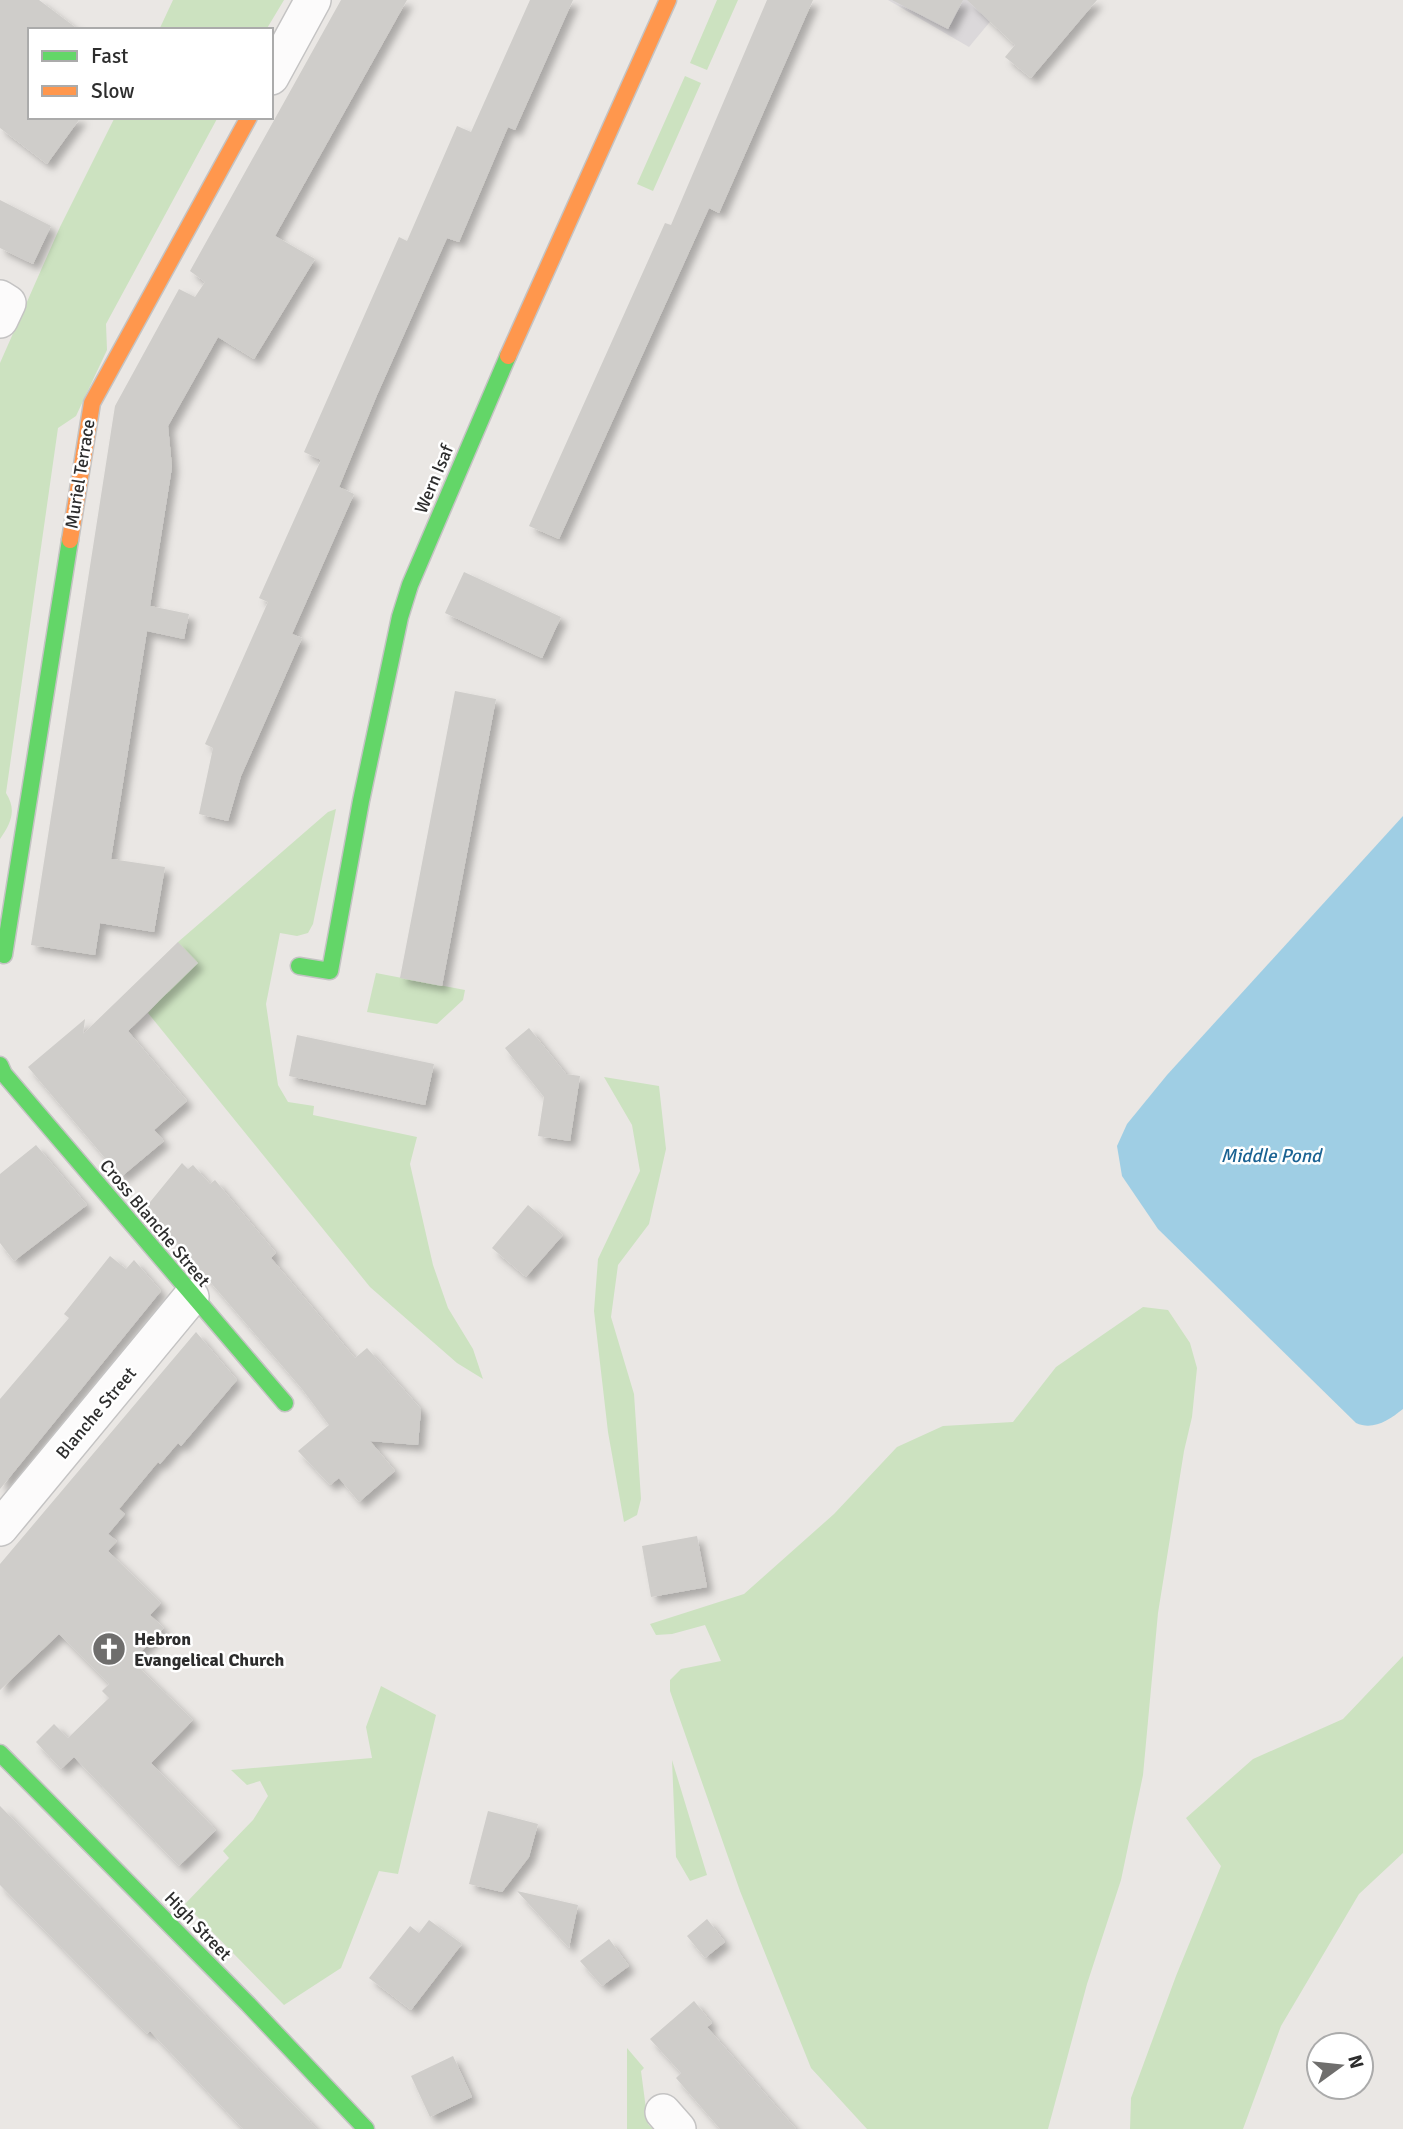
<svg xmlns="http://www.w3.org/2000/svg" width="1403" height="2129" font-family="Signika,sans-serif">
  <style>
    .industrial { fill: #dbd8da }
    .green { fill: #cce2c0 }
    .water { fill: #9fcee4 }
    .building { fill: #cfcdca; filter: url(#shadow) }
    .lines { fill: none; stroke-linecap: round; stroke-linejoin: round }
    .street-casing { stroke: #c4c3c3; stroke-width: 38 }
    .fast-casing { stroke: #c4c3c3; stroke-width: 19 }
    .slow-casing { stroke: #c4c3c3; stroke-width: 19 }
    .street { stroke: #fcfbfb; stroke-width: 35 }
    .fast { stroke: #63d668; stroke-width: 16 }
    .slow { stroke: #ff974d; stroke-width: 16 }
    .labels { text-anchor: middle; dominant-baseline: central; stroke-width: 5; stroke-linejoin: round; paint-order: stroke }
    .street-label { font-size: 18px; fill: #2d2d2d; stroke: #fff }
    .poi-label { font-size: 18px; font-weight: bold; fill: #2d2d2d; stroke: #fff; text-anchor: start }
    .water-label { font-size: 19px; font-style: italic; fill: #1b6393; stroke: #fff }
  </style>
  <defs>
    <filter id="shadow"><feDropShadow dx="6" dy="6" stdDeviation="3.5" flood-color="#0004"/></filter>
  </defs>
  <rect width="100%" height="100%" fill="#eae7e4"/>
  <path class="industrial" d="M 888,0 L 1008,0 L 969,47 Z"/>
  <path class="green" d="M 173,0 L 284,0 L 266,30 L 159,30 Z
    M 717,0 L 738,0 L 707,70 L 690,63 Z
    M 685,76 L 701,83 L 653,191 L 637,184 Z
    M 115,117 L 218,117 L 106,324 L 107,350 L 76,416 L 58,428 L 6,793 C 17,810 11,823 0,839 L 0,363 L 60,227 Z
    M 336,809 L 313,924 L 308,933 L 297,936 L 280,933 L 266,1004 L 278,1085 L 288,1102 L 314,1106 L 313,1115 L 417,1137 L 410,1164 L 433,1265 L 448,1308 L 473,1349 L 483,1379 L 457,1363 L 370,1287 L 148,1013 L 158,1002 L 178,942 L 328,812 Z
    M 376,973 L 465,990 L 463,1000 L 437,1024 L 367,1012 Z
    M 604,1077 L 659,1086 L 666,1149 L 649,1224 L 618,1265 L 611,1317 L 634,1394 L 641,1499 L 637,1515 L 624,1522 L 608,1432 L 594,1311 L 598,1259 L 640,1171 L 632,1125 Z
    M 1143,1307 L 1168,1310 L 1190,1343 L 1197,1368 L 1192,1417 L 1184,1451 L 1158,1613 L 1143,1775 L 1121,1880 L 1087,1984 L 1048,2129 L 867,2129 L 811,2068 L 740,1891 L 670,1691 L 670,1680 L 681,1669 L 721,1661 L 705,1625 L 672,1634 L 656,1635 L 650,1624 L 744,1594 L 834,1514 L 897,1447 L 943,1426 L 1013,1422 L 1056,1367 Z
    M 1403,1656 L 1403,1853 L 1359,1894 L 1281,2026 L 1243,2129 L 1130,2129 L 1131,2098 L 1176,1976 L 1221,1866 L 1186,1818 L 1253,1759 L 1343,1719 Z
    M 381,1686 L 436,1715 L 398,1874 L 379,1871 L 341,1968 L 284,2005 L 185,1904 L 229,1858 L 223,1851 L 253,1820 L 268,1796 L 260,1781 L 247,1785 L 231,1770 L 372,1758 L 366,1727 Z
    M 672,1760 L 707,1875 L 690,1881 L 676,1857 Z
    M 627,2048 L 644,2068 L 641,2071 L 648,2124 L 653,2129 L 627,2129 Z"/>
  <path class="water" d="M 1403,816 L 1403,1409 C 1389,1420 1373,1431 1356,1423 L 1158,1229 L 1122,1176 L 1117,1146 L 1127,1124 L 1167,1075 Z"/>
  <path class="building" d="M 0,0 L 39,0 L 79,30 L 30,30 L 30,117 L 81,117 L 47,164 L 0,128 Z
    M 341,0 L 407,0 L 275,236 L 315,259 L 254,359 L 218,337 L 168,426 L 172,467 L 150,606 L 189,614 L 184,639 L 147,631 L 111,859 L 165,867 L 154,932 L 100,923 L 95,955 L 31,945 L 115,406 L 179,289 L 195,297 L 205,282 L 190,271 Z
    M 530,0 L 573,0 L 515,130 L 508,127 L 459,242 L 447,238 L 377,395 L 339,487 L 354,494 L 292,634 L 302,638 L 241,776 L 228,821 L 199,814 L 213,748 L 205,744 L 268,602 L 259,598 L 321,460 L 304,452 L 399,237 L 407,241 L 457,126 L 471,132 Z
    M 767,0 L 813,0 L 719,213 L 709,208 L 559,539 L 529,526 L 665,223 L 671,225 Z
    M 892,0 L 963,0 L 948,29 Z
    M 967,0 L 1097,0 L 1031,78 L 1005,57 L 1015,45 Z
    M 0,200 L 51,226 L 33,264 L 0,248 Z
    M 464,572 L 561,617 L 542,658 L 445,613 Z
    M 455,691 L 496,699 L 442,986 L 400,978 Z
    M 178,942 L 198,963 L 128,1031 L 187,1101 L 154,1130 L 164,1141 L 121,1177 L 28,1067 L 85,1019 L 83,1034 Z
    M 529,1028 L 566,1074 L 580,1076 L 570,1141 L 538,1136 L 544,1097 L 505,1048 Z
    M 297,1035 L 434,1064 L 425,1105 L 289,1076 Z
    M 36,1145 L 87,1205 L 14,1261 L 0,1243 L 0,1174 Z
    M 182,1163 L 188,1169 L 193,1165 L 210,1184 L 215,1180 L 276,1253 L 271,1258 L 355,1358 L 367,1348 L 421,1409 L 418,1445 L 370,1441 L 395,1471 L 359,1502 L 339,1478 L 330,1485 L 298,1451 L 329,1425 L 302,1389 L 146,1207 Z
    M 528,1205 L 563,1235 L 526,1277 L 492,1248 Z
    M 110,1256 L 126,1269 L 134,1260 L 161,1291 L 0,1489 L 0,1399 L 69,1318 L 64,1314 Z
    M 196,1332 L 237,1380 L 181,1446 L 178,1443 L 160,1464 L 158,1462 L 119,1509 L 125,1514 L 108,1534 L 117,1541 L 108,1551 L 161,1603 L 150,1615 L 164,1628 L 132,1661 L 193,1720 L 151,1763 L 216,1830 L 179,1866 L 74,1757 L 61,1769 L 36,1742 L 54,1724 L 68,1738 L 109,1698 L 102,1691 L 109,1684 L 59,1634 L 0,1690 L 0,1564 Z
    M 697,1536 L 707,1587 L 651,1597 L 642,1546 Z
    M 0,1806 L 211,2021 L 317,2129 L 243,2129 L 150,2031 L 147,2034 L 115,2002 L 0,1885 Z
    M 488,1811 L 538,1824 L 529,1857 L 502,1892 L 469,1884 Z
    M 517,1891 L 578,1905 L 569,1948 Z
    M 707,1919 L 725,1942 L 705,1958 L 687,1936 Z
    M 429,1920 L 462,1944 L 411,2010 L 369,1978 L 410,1926 L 419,1933 Z
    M 609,1939 L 629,1966 L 602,1986 L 580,1961 Z
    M 694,2001 L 712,2023 L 707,2027 L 796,2129 L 720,2129 L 676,2078 L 681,2073 L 650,2039 Z
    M 453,2056 L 472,2097 L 430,2117 L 411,2076 Z"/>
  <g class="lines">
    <g class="street-casing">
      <path id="street" d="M 271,77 L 313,0
        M 0,298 L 8,303 L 0,320
        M 0,1528 L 191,1297
        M 663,2112 L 678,2129"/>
    </g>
    <g class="fast-casing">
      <path id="fast" d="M 4,955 L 70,540
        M 299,966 L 330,971 L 361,801 L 400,617 L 410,585 L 508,356
        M 0,1065 L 4,1074 L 285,1403
        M 0,1753 L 248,2004 L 366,2129"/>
    </g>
    <g class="slow-casing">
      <path id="slow" d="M 508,356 L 668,0
        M 70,540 L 92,403 L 249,117"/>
    </g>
    <use href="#street" class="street"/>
    <use href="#fast" class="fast"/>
    <use href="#slow" class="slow"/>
  </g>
  <defs>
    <g id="church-disc" transform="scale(1.75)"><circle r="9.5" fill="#6f6e6d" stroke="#fff"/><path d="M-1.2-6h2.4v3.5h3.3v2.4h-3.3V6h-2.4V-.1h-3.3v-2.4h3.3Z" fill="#fff"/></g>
  </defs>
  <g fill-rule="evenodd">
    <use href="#church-disc" x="109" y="1649"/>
  </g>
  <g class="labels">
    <g class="street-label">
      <text transform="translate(80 474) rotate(-81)">Muriel Terrace</text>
      <text transform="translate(434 479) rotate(-67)">Wern Isaf</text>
      <text transform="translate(155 1223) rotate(50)">Cross Blanche Street</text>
      <text transform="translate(96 1413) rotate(-50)">Blanche Street</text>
      <text transform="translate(198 1926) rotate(46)">High Street</text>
    </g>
    <g class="poi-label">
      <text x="134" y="1639">Hebron<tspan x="134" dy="21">Evangelical Church</tspan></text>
    </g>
    <g class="water-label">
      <text x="1271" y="1156">Middle Pond</text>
    </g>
  </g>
  <rect x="28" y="28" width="245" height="91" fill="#ffffff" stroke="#ababab" stroke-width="2"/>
  <rect x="42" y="51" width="35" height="10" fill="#63d668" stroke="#ababab" stroke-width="2"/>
  <text x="91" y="63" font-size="21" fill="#2d2d2d">Fast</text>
  <rect x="42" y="86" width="35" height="10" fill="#ff974d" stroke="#ababab" stroke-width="2"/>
  <text x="91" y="98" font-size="21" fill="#2d2d2d">Slow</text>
  <g transform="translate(1340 2066) rotate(75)"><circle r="33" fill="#ffffff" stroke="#ababab" stroke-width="2"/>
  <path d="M0-5L12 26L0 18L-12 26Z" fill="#6f6e6d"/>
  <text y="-10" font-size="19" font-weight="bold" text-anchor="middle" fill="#2d2d2d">N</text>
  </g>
</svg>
